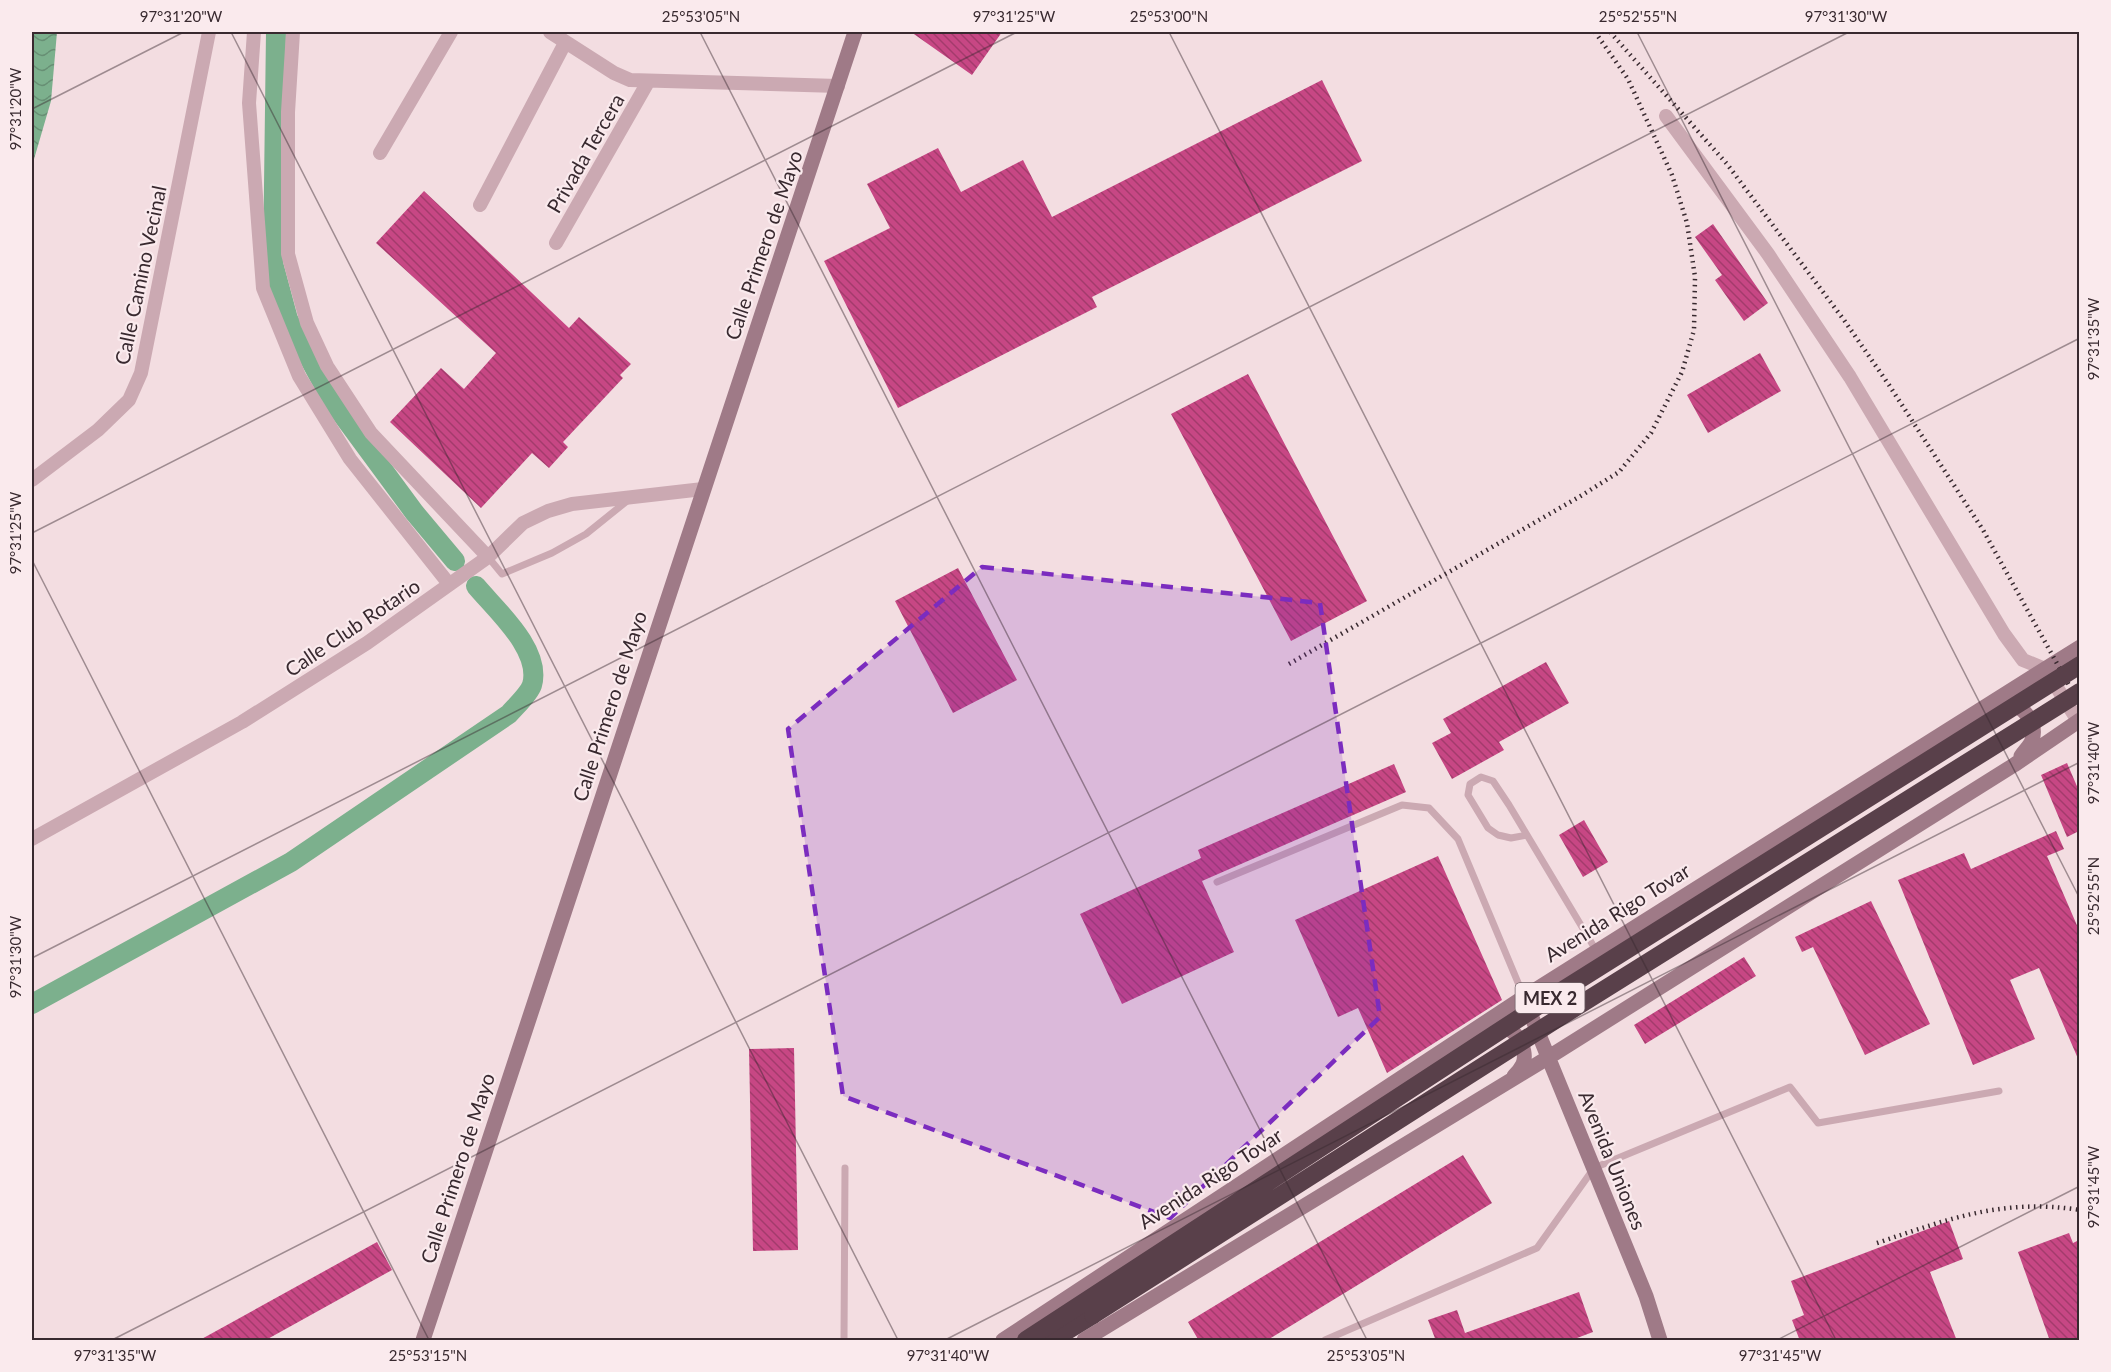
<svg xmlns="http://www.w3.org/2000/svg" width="2111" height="1372" font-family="Lato,sans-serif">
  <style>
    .water { fill: url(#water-waves) }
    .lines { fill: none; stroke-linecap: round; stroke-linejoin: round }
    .canal { stroke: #7cb08d; stroke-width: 20 }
    .building { fill: url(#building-back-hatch) }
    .lane { stroke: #cba9b2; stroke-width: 7 }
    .street { stroke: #cba9b2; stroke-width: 14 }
    .secondary { stroke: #9f7a87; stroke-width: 15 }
    .highway { stroke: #59404a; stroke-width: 18 }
    .rail { stroke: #38292f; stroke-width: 4.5; stroke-dasharray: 1.5 4.5; stroke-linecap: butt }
    .highway-bridge { stroke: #59404a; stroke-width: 18 }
    .marked { fill: #7b2cbf; fill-opacity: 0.2; stroke: #7b2cbf; stroke-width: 4.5; stroke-dasharray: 12 8; stroke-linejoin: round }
    .ticks { fill: none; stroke: #38292f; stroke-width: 1.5; stroke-opacity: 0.45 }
    .labels { text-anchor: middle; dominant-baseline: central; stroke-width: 4.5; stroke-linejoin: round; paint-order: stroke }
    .shield { fill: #faeaed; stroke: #726368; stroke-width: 1.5 }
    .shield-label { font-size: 18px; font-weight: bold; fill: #38292f }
    .street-label { font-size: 20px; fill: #38292f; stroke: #faeaed }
    .neatline { fill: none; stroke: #38292f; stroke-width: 2 }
    .ticks-label { font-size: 15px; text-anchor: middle; fill: #38292f }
  </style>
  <defs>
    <pattern id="water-waves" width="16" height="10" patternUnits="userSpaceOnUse" patternTransform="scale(1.5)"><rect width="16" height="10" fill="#7cb08d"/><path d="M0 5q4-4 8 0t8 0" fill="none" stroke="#678f74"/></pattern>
    <pattern id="building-back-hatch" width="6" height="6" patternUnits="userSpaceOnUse" patternTransform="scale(1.5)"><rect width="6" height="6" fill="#c74784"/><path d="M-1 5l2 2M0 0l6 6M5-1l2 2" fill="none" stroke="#a33b6c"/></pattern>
  </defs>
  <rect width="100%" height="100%" fill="#f3dde1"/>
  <path class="water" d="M 32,32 L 57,32 L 51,101 L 32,166 Z"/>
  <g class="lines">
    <path class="canal" d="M 276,32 L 273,263 L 288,319 L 333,402 L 414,512 L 455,561
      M 32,1004 L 291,862 L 509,714 C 516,706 529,694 532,685 C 542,650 496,610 476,586"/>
  </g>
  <path class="building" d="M 911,32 L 1002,32 L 972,75 Z
    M 1322,80 L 1362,161 L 1092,297 L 1097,307 L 898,408 L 824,261 L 890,228 L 867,184 L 938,148 L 961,192 L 1023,160 L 1052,217 Z
    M 424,191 L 569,328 L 579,317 L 631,364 L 620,375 L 623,378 L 563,442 L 568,447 L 549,468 L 532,453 L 481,508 L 390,422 L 441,368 L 464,389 L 496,353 L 376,243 Z
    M 1713,224 L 1768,303 L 1744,321 L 1715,280 L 1722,275 L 1695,237 Z
    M 1760,353 L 1781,391 L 1708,433 L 1687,395 Z
    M 1248,374 L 1367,601 L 1291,641 L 1171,414 Z
    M 958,568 L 1017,680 L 953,713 L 895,601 Z
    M 1546,662 L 1569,703 L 1499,742 L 1504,750 L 1452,779 L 1432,743 L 1451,733 L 1443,719 Z
    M 2067,763 L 2079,791 L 2079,831 L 2067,837 L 2041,775 Z
    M 1394,764 L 1406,792 L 1202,881 L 1234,952 L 1122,1004 L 1080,914 L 1201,858 L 1198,850 Z
    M 1584,820 L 1608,862 L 1583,877 L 1559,835 Z
    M 2056,831 L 2064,849 L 2047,856 L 2079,930 L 2079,1061 L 2039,968 L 2010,980 L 2035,1039 L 1973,1065 L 1898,880 L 1964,853 L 1971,869 Z
    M 1438,856 L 1502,1000 L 1387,1073 L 1358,1008 L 1338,1017 L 1295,920 Z
    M 1871,901 L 1930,1024 L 1865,1055 L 1813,947 L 1802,952 L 1795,937 Z
    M 1744,957 L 1756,976 L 1645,1044 L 1634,1025 Z
    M 794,1048 L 798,1250 L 753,1251 L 749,1049 Z
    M 1463,1155 L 1492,1203 L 1266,1341 L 1199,1341 L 1188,1322 Z
    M 1949,1221 L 1963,1259 L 1930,1272 L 1957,1341 L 1800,1341 L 1792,1320 L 1804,1315 L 1791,1281 Z
    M 2069,1233 L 2073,1243 L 2079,1240 L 2079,1341 L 2050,1341 L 2018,1252 Z
    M 377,1242 L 392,1270 L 264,1341 L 198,1341 Z
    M 1579,1292 L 1593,1332 L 1569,1341 L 1436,1341 L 1428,1320 L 1457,1310 L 1465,1333 Z"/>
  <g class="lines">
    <path class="lane" d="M 488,557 L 502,574 L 552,553 L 586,534 L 627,501
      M 1527,835 L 1511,838 L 1498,835 L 1488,828 L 1468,795 L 1470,784 L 1481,777 L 1493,781 L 1509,805 L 1597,952
      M 1217,882 L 1402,805 L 1429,808 L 1458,839 L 1524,997
      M 844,1340 L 845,1168
      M 1325,1340 L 1537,1248 L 1594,1168 L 1790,1087 L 1818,1123 L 1999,1091"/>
    <path class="street" d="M 254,32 L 249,103 L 263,288 L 299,376 L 350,459 L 449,584
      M 293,32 L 288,112 L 288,254 L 307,323 L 327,366 L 371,433 L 488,557
      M 550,32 L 614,73 L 630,80 L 838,86
      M 1666,116 L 1768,254 L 1850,377 L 2004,634 L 2023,660 L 2045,669 L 2080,724
      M 380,153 L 451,32
      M 480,205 L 565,43
      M 556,243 L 648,82
      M 32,480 L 98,430 L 129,400 L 141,373 L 209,32
      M 32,839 L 242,722 L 367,643 L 488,557 L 523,523 L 548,511 L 572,504 L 703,489"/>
    <path class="secondary" d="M 2009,701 C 2023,707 2038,723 2032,740 C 2031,745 2024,751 2021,756
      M 1526,1003 L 1646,1296 L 1660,1340
      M 1496,1025 C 1513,1024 1529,1048 1523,1064 C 1521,1068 1517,1073 1514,1076
      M 423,1340 L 855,32
      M 1003,1340 L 1524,997 L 2080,647
      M 1084,1340 L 1549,1057 L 2014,765 L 2080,720"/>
    <path class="highway" d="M 1052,1340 L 1093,1315"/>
    <path class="rail" d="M 1610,32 L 1727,164 L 1844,320 L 1889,385 L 1983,530 L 2080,705
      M 1289,664 L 1579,497 L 1619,472 L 1651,433 L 1682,372 L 1694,330 L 1695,277 L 1687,223 L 1672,175 L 1628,79 L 1595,32
      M 1877,1243 C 1949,1219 2002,1198 2080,1210"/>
    <path class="highway-bridge" d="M 1093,1315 L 1557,1019 L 2080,692
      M 1026,1340 L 1547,1000 L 2080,665"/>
  </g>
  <path class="marked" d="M 982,567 L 1320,603 L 1380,1017 L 1170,1218 L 843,1096 L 788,729 Z"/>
  <path class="ticks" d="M 231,32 L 898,1340M 700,32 L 1367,1340M 1169,32 L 1836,1340M 1637,32 L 2080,899M 32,109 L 184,32M 32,533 L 1017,32M 32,560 L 429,1340M 32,958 L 1849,32M 112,1340 L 2080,338M 945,1340 L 2080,762M 1777,1340 L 2080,1186"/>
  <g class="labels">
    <rect class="shield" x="1515.5" y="983" width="69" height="30" rx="4.5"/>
    <g class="shield-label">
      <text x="1550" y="998">MEX 2</text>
    </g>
    <g class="street-label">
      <text transform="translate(585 153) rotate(-60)">Privada Tercera</text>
      <text transform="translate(763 245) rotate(-71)">Calle Primero de Mayo</text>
      <text transform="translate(140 275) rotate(-78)">Calle Camino Vecinal</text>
      <text transform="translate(352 627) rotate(-34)">Calle Club Rotario</text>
      <text transform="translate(609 706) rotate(-72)">Calle Primero de Mayo</text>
      <text transform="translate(1617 912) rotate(-32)">Avenida Rigo Tovar</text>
      <text transform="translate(1613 1160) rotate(68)">Avenida Uniones</text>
      <text transform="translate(457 1168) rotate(-72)">Calle Primero de Mayo</text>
      <text transform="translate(1210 1178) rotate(-33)">Avenida Rigo Tovar</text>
    </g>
  </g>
  <rect width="2111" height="1372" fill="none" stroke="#faeaed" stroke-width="66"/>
  <rect x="33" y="33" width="2045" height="1306" class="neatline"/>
  <g class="ticks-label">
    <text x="181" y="22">97°31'20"W</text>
    <text x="701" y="22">25°53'05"N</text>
    <text x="1014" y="22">97°31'25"W</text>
    <text x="1169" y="22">25°53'00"N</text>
    <text x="1638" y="22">25°52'55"N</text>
    <text x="1846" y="22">97°31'30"W</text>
    <text transform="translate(16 109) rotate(-90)" y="5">97°31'20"W</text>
    <text transform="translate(2094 339) rotate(-90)" y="5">97°31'35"W</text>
    <text transform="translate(16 533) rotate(-90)" y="5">97°31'25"W</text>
    <text transform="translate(2094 763) rotate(-90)" y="5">97°31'40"W</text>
    <text transform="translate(2094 896) rotate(-90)" y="5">25°52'55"N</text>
    <text transform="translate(16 957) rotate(-90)" y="5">97°31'30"W</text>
    <text transform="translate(2094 1187) rotate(-90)" y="5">97°31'45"W</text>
    <text x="115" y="1361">97°31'35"W</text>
    <text x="428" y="1361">25°53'15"N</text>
    <text x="948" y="1361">97°31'40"W</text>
    <text x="1366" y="1361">25°53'05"N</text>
    <text x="1780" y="1361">97°31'45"W</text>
  </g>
</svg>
